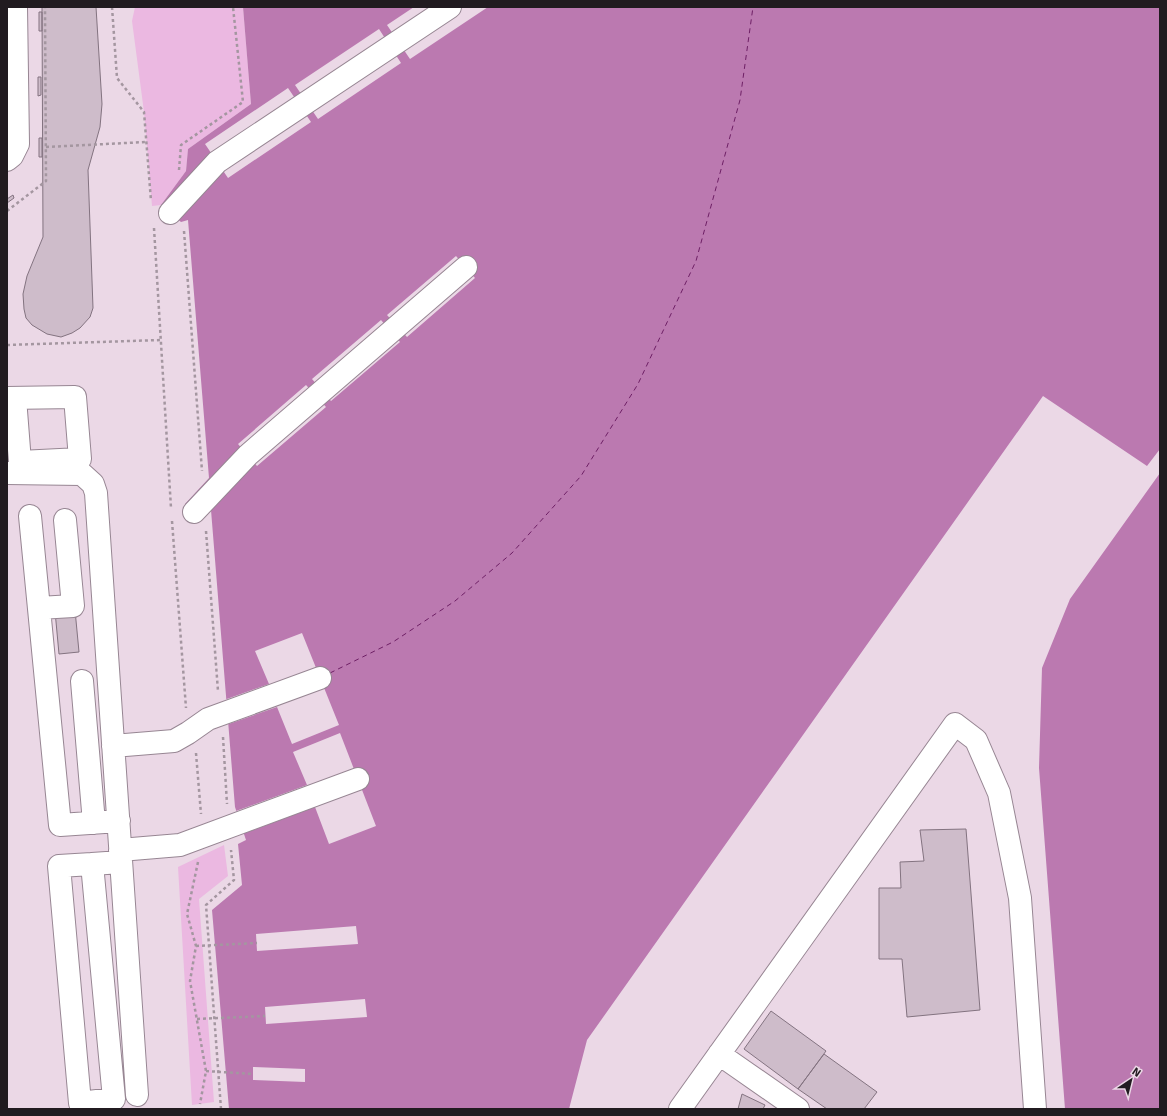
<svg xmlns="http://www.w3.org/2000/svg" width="1167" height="1116" font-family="Signika,sans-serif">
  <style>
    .green { fill: #ebb8e1 }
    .water { fill: #bb79b0 }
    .pier { fill: #ebd8e6 }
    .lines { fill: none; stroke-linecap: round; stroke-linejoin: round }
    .ferry { stroke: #6e1f65; stroke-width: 1; stroke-dasharray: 5 4; stroke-linecap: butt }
    .building { fill: #cebcca; stroke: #837380 }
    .minor-casing { stroke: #978693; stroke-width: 24 }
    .path { stroke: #a496a0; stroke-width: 2.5; stroke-dasharray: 3 3; stroke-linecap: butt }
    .minor { stroke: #fff; stroke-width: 22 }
  </style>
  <rect width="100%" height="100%" fill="#ebd8e6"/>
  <path class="green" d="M 135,7 L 243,7 L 251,104 L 188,149 L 186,171 L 161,205 L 152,206 L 144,112 L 132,21 Z
    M 224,845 L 228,876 L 199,899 L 214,1102 L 192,1105 L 178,867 Z"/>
  <path class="water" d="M 243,7 L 1160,7 L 1160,449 L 1147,466 L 1043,396 L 587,1040 L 569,1109 L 229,1109 L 212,910 L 242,885 L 238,844 L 246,840 L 235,807 L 211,510 L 202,519 L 185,504 L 209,478 L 188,220 L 181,222 L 161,205 L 186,171 L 188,149 L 251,104 Z
    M 1160,473 L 1160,1109 L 1065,1109 L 1039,768 L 1042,668 L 1070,599 Z"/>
  <path class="pier" d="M 414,7 L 488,7 L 410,59 L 387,25 Z
    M 379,29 L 401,63 L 318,119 L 295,85 Z
    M 288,88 L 311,122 L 228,178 L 205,144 Z
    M 456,256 L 475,278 L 407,337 L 387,315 Z
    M 381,320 L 400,342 L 331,401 L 312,379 Z
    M 306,385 L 326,407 L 257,466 L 238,444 Z
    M 302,633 L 339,725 L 292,744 L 277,707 L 226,725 L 224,700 L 269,684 L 255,651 Z
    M 340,733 L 376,826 L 329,844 L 315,807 L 245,833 L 236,811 L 307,785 L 293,752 Z
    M 356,926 L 358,944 L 257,951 L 256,934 Z
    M 365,999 L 367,1017 L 266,1024 L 265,1007 Z
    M 253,1067 L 305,1069 L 305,1082 L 253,1080 Z"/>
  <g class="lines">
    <path class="ferry" d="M 330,673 L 393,642 L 455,601 L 512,553 L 581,476 L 638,384 L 696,261 L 740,100 L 753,7"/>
  </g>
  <path class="building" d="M 42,7 L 96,7 L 102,104 L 100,127 L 88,170 L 93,308 L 90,317 L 80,328 L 72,333 L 61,337 L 47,334 L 32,325 L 26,318 L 24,309 L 23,294 L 27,276 L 43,237 Z
    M 39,12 L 42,12 L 42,31 L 39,31 Z
    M 38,77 L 41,77 L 41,95 L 38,96 Z
    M 39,138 L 42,138 L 42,157 L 39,157 Z
    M 13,195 L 14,198 L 7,203 L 7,199 Z
    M 75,610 L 79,652 L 59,654 L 55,611 Z
    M 966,829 L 980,1010 L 907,1017 L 902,959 L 879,959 L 879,888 L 901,888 L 900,862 L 924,861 L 920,830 Z
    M 771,1011 L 826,1051 L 798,1089 L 744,1049 Z
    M 824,1054 L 877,1092 L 864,1109 L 827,1109 L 798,1089 Z
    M 742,1094 L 765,1105 L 763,1109 L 738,1109 Z"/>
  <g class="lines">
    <g class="minor-casing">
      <path id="minor" d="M 7,160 L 12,156 L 18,144 L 16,7
        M 170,213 L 217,162 L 450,7
        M 7,398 L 75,397 L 80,459 L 20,462 L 15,398
        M 7,473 L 82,474 L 93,484 L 96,493 L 137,1095
        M 194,512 L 248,455 L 466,267
        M 30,516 L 60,825 L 119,821
        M 39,608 L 73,606 L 65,520
        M 82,681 L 94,823
        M 113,746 L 174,741 L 188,733 L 208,719 L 320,678
        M 120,850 L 180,845 L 358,779
        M 92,864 L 59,866 L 80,1103 L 114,1099 L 92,864 L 121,862
        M 719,1054 L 798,1109
        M 680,1109 L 955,724 L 976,740 L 999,793 L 1020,898 L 1035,1109"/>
    </g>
    <path class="path" d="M 112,7 L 117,78 L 144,112 L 151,201
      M 46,147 L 146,142
      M 179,170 L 181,145 L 243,102 L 233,7
      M 7,211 L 46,181 L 45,7
      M 154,228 L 171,508
      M 184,231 L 202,471
      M 7,345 L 161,340
      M 172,521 L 186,708
      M 206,531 L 218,691
      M 223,737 L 227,804
      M 196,753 L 201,814
      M 198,862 L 187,914 L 196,946 L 190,981 L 206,1071 L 200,1104
      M 196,946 L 257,943
      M 197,1019 L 265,1016
      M 206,1071 L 253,1074
      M 221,1109 L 206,905 L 234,880 L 231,850"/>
    <use href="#minor" class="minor"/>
  </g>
  <rect width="1167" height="1116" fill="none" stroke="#211b20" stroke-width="16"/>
  <g transform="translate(1131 1080) rotate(35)" stroke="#ebd8e6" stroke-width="3" paint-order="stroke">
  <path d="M0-3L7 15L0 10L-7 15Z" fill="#211b20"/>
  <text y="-6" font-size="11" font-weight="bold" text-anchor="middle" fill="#211b20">N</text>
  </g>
</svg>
